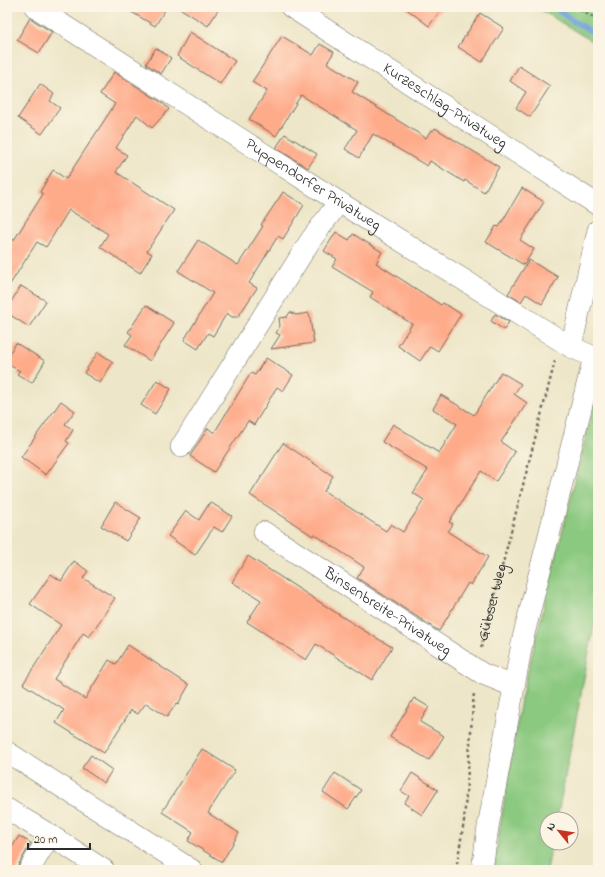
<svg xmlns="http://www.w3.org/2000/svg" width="605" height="877" font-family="'Indie Flower',sans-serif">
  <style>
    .green { fill: #8bc980; stroke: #5b7a56 }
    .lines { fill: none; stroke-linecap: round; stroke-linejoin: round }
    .stream { stroke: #709fd9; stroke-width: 6 }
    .building { fill: #feab8a }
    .minor-casing { stroke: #6f6c62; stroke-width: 22 }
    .path { stroke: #6f6c62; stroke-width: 2.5; stroke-dasharray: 3 3; stroke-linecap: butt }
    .minor { stroke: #fff; stroke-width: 21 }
    .labels { text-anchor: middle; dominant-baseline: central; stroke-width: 3; stroke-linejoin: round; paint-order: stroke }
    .street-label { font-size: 16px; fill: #2b2b2b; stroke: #fcf5e5 }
  </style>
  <rect width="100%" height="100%" fill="#fcf5e5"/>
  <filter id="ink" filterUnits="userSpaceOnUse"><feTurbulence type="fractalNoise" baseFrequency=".025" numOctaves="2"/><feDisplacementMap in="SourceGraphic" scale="8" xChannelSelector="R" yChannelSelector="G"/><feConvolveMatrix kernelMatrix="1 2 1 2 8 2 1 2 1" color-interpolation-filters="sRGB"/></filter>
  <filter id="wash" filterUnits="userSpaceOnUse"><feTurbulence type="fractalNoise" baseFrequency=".012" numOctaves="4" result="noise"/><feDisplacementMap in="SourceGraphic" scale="16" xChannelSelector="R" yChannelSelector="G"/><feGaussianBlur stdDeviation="0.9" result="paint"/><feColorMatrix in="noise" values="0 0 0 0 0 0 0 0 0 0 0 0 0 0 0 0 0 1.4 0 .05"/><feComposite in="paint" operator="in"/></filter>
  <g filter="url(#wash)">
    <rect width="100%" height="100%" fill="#ede6c8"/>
    <path class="green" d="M 536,7 L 598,7 L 598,45 Z
      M 598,388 L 598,605 L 557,819 L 547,819 L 547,843 L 552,843 L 547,870 L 493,870 L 521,699 Z"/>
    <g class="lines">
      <path class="stream" d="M 554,7 L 573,21 L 598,35"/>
    </g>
    <g id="blocks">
      <path class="building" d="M 123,7 L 167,7 L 155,26 Z
        M 178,7 L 220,7 L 208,26 Z
        M 404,7 L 443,7 L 429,26 Z
        M 480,13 L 504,28 L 482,62 L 458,47 Z
        M 30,18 L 52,32 L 39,53 L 17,40 Z
        M 190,32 L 235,61 L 220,84 L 177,56 Z
        M 282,36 L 313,55 L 320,44 L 334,52 L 327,63 L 358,82 L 352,92 L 426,138 L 431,130 L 433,131 L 435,128 L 499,167 L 484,192 L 465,180 L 464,182 L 430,161 L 427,166 L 373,134 L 359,158 L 345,149 L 357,130 L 301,95 L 276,136 L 249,119 L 267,91 L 252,82 Z
        M 156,48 L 171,58 L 161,74 L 146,64 Z
        M 519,66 L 550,86 L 530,117 L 516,108 L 526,92 L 510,81 Z
        M 114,72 L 161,102 L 169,109 L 152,128 L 137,115 L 116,148 L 127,155 L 116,172 L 174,210 L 147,251 L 152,254 L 140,273 L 100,247 L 108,234 L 69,210 L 46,247 L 37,242 L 7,289 L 7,236 L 14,240 L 43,194 L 40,192 L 53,170 L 66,179 L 115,104 L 100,94 Z
        M 40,84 L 54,94 L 50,101 L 60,108 L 42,134 L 18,118 Z
        M 285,134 L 317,154 L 308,168 L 276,148 Z
        M 522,188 L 544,202 L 520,240 L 534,249 L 524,265 L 486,242 L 496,226 L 499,227 Z
        M 283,192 L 304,205 L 283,239 L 278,236 L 249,283 L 257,288 L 238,317 L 232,317 L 227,313 L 213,336 L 208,333 L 198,349 L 184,340 L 213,293 L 178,271 L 198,240 L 238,265 L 263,226 L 261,225 Z
        M 336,232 L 349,240 L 353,234 L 382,252 L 376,263 L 441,305 L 443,303 L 461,314 L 438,351 L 430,346 L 420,361 L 398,346 L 412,324 L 370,297 L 373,292 L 332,267 L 337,259 L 324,251 Z
        M 529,260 L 558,277 L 542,304 L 526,294 L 521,302 L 508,294 Z
        M 21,286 L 46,301 L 29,327 L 7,313 L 7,308 Z
        M 146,305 L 174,323 L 150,361 L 125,345 L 132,335 L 128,332 Z
        M 290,312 L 296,315 L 309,313 L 314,343 L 271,349 L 280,335 L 276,333 L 280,326 L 279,318 L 287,317 Z
        M 495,314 L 509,322 L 504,330 L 491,321 Z
        M 16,343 L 45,361 L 32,383 L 17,374 L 20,371 L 7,364 L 7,357 Z
        M 98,352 L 113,362 L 100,383 L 84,373 Z
        M 266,358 L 293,375 L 283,391 L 277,387 L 254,425 L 248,421 L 214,472 L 190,456 L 208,428 L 214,433 L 251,373 L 255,375 Z
        M 501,372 L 521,384 L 514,394 L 527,403 L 501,442 L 515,452 L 496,481 L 481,471 L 449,522 L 453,524 L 448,532 L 488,557 L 471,585 L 468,583 L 439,631 L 357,578 L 364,567 L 314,534 L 313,536 L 250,495 L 283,443 L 333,476 L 324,491 L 386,531 L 391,524 L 403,532 L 424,500 L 413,493 L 428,470 L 382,442 L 393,424 L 439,453 L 457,424 L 433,409 L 441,395 L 474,415 Z
        M 157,380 L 171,389 L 155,414 L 141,405 Z
        M 61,401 L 75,411 L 65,424 L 73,430 L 66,441 L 69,443 L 46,475 L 21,457 Z
        M 115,502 L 141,518 L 126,541 L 101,526 Z
        M 210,502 L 232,516 L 222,532 L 214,527 L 195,555 L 168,536 L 186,511 L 199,520 Z
        M 248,556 L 363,630 L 392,647 L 372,680 L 316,644 L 306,660 L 247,622 L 261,600 L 232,582 Z
        M 74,561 L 88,571 L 83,578 L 115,598 L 89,637 L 83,633 L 54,679 L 85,699 L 109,660 L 116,664 L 128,645 L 189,685 L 178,704 L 177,703 L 167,717 L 146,703 L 138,714 L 131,710 L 104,753 L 56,723 L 64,710 L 23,684 L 61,625 L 30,604 L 51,574 L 61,581 Z
        M 414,698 L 429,707 L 420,722 L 444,736 L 429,760 L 390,737 Z
        M 202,749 L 235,770 L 208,813 L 239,833 L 222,862 L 188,841 L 193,832 L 162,812 Z
        M 91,755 L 112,770 L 104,783 L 82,768 Z
        M 335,773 L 361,790 L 348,809 L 323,792 Z
        M 412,773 L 438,790 L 422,815 L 404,803 L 409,796 L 401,791 Z
        M 19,836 L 31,843 L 19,864 L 17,870 L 7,870 L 7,855 Z"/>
    </g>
  </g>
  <g filter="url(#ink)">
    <use href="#blocks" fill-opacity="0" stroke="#6f6c62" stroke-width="1"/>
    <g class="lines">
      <g class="minor-casing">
        <g id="minor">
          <path id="s2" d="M 35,7 L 339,202 L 571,347 L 594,357 L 598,358"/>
          <path id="s3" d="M 291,7 L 598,205"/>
          <path d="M 571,347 L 598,230"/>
          <path d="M 181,447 L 310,241 L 339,202"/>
          <path id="s4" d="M 264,532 L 483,674 L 513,686"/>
          <path d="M 7,752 L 192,870"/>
          <path d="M 7,809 L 50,835 L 104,870"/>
          <path d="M 29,870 L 50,835"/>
          <path d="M 482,870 L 488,827 L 523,638 L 594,357"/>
        </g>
      </g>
      <g class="path">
        <path d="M 575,7 L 598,20"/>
        <path id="s1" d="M 481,648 L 555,361"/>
        <path d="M 456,870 L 464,821 L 474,692"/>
      </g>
      <use href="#minor" class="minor"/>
    </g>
  </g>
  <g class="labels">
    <g class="street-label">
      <text stroke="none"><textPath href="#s3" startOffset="183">Kurzeschlag-Privatweg</textPath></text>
      <text stroke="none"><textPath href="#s2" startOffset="330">Puppendorfer Privatweg</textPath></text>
      <text stroke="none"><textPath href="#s1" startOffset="47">Gübser Weg</textPath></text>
      <text stroke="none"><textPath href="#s4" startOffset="147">Binsenbreite-Privatweg</textPath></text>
    </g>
  </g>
  <rect width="605" height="877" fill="none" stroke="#fcf5e5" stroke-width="24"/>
  <g transform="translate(559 831) rotate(300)"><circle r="19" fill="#fcf5e5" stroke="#a8a49b"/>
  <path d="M0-3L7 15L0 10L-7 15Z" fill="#c8321e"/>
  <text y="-6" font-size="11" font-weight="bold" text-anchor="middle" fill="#2b2b2b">N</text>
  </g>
  <path d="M28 843v6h62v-6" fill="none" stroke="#2b2b2b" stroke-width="2"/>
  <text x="34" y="843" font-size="12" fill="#2b2b2b" stroke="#fcf5e5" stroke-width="3" paint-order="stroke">20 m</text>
</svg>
